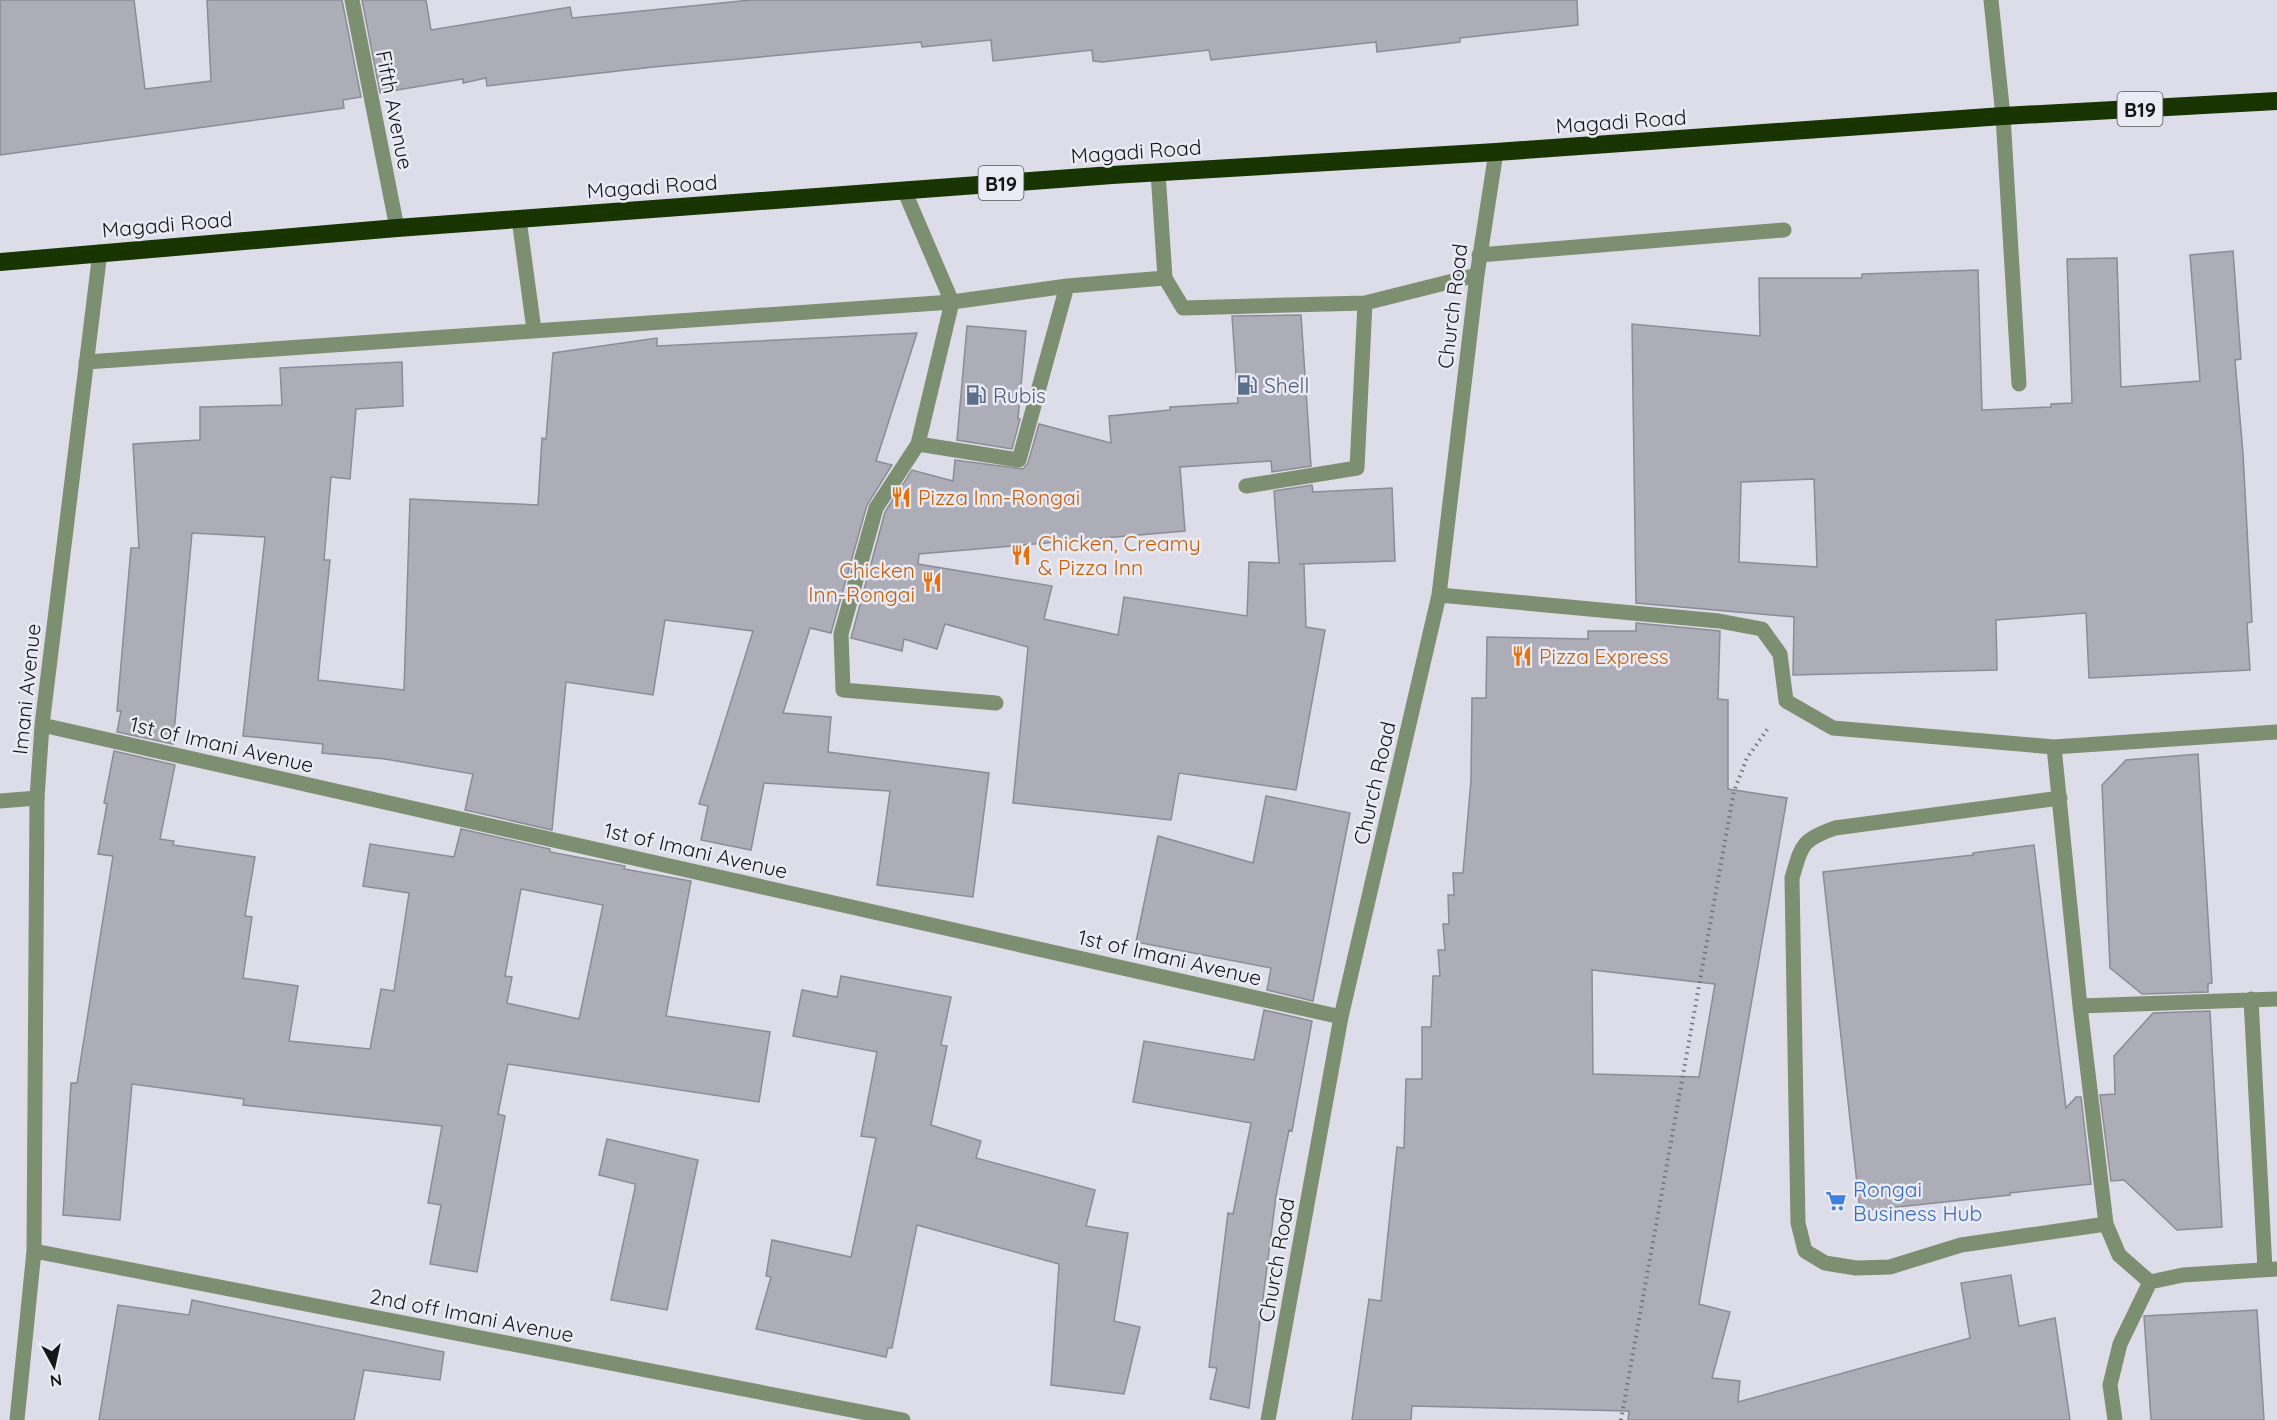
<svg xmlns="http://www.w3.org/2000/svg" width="2277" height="1420" font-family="Quicksand,sans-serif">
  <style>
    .building { fill: #adadb8; stroke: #8c8c96; stroke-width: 1.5; fill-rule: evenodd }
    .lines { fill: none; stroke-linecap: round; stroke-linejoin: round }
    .path { stroke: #727279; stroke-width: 4; stroke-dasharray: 1.5 4.5; stroke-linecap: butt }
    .lane { stroke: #7d8f71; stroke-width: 15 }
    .street { stroke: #7d8f71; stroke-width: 15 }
    .highway { stroke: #183400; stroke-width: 18 }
    .labels { text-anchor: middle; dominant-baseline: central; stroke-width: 5; stroke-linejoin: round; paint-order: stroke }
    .shield { fill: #ebebf6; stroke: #56565b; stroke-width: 1.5 }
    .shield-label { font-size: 20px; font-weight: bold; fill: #161619 }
    .street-label { font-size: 21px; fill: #161619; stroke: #ebebf6 }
    .service-label { font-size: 21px; fill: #4e5e75; stroke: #ebebf6; text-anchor: start }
    .food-label { font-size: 21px; fill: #c56008; stroke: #ebebf6; text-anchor: start }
    .shop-label { font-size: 21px; fill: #366cbe; stroke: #ebebf6; text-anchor: start }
  </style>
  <rect width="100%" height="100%" fill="#dddde9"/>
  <path class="building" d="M 0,0 L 134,0 L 145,89 L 211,81 L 207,0 L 342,0 L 361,97 L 343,100 L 344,108 L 0,155 Z
    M 362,0 L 426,0 L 431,30 L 570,7 L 572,18 L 751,0 L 1577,0 L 1578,25 L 1460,38 L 1460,42 L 1377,52 L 1376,42 L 1211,60 L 1209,50 L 1102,62 L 1093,61 L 1092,50 L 993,61 L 991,40 L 922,47 L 921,42 L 653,67 L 487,86 L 486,78 L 463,83 L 463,79 L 380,93 Z
    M 2233,251 L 2241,359 L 2235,360 L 2243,454 L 2252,622 L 2247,623 L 2250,670 L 2089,678 L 2086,613 L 1996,620 L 1997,670 L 1793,675 L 1794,617 L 1636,603 L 1632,324 L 1760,336 L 1759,278 L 1862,278 L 1862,274 L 1978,270 L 1982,410 L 2051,407 L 2051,404 L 2072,403 L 2067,259 L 2117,258 L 2121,387 L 2200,381 L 2190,255 ZM 1814,479 L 1817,567 L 1739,562 L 1741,482 Z
    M 1301,315 L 1311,466 L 1272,472 L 1271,461 L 1180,467 L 1185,531 L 919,554 L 918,564 L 1052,586 L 1044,619 L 1118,635 L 1124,597 L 1247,616 L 1249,562 L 1279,563 L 1274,491 L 1312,485 L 1313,492 L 1392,488 L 1395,561 L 1299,564 L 1304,564 L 1306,627 L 1325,630 L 1296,790 L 1179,773 L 1171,820 L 1013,803 L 1028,647 L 945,624 L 937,649 L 904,639 L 902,651 L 851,638 L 885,512 L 912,470 L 953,481 L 955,460 L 1023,469 L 1028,463 L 1039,424 L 1111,443 L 1109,416 L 1170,410 L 1170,407 L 1238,403 L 1232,316 Z
    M 967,326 L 1026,331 L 1018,419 L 1020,419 L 1012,449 L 957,440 Z
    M 917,333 L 876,461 L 892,465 L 867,505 L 831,633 L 810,628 L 783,713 L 831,717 L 828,752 L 989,773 L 973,897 L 877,885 L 890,791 L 764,783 L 751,850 L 701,840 L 708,806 L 699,804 L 753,631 L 665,620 L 653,695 L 566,682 L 552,830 L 465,810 L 473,774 L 385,759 L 322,753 L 323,744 L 243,736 L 265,537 L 192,533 L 173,744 L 117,732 L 121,711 L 117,711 L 131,548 L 139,548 L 133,444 L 200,440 L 200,407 L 282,405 L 280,368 L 402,362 L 403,406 L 356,409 L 350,479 L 331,477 L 324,560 L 330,560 L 318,680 L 404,690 L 410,499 L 538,505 L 542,438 L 546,439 L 553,353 L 657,338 L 657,346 Z
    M 1636,623 L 1720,631 L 1718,699 L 1728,700 L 1728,789 L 1787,798 L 1699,1304 L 1730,1312 L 1712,1378 L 1740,1381 L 1738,1402 L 1970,1338 L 1961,1283 L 2011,1275 L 2019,1326 L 2055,1318 L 2070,1420 L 1628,1420 L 1629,1411 L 1412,1406 L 1411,1420 L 1352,1420 L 1369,1299 L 1381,1301 L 1397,1147 L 1404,1148 L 1406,1079 L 1422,1079 L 1422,1027 L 1431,1027 L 1433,976 L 1440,976 L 1438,950 L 1445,950 L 1443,924 L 1449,924 L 1448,895 L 1454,895 L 1453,873 L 1463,873 L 1471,780 L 1472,698 L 1486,698 L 1487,637 L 1588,639 L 1588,631 L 1636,631 ZM 1592,970 L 1715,984 L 1699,1077 L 1593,1074 Z
    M 114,751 L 175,765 L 160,839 L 174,841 L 173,845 L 255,857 L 245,916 L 252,917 L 243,978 L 298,986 L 289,1041 L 370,1049 L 381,989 L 394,991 L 409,893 L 363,886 L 370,844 L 454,857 L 461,829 L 550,849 L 550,852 L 625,866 L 624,869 L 691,881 L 666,1016 L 770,1032 L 759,1102 L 508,1064 L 498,1114 L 505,1116 L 477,1272 L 430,1264 L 441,1205 L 428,1203 L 442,1126 L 243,1105 L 244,1099 L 132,1084 L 120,1220 L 63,1215 L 71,1083 L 77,1083 L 113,856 L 98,854 L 107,804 L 104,803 ZM 521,889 L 603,905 L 579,1019 L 507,1003 L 512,977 L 505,976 Z
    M 2198,754 L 2212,983 L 2208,984 L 2208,992 L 2142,994 L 2110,968 L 2102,785 L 2126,760 Z
    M 1266,796 L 1350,813 L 1313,1001 L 1267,990 L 1271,968 L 1136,942 L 1158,836 L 1253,863 Z
    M 2034,845 L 2066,1108 L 2076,1097 L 2081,1097 L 2091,1184 L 2010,1193 L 2010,1195 L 1860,1211 L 1823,872 L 1973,855 L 1973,853 Z
    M 841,976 L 951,997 L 941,1045 L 947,1046 L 931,1125 L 981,1141 L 976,1158 L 1095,1190 L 1086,1226 L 1128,1233 L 1114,1321 L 1140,1327 L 1124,1394 L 1051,1385 L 1059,1264 L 917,1225 L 892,1348 L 888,1348 L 886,1357 L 756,1329 L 771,1277 L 766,1276 L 772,1240 L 851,1257 L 876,1138 L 861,1136 L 877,1052 L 793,1036 L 802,990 L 837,997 Z
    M 1264,1010 L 1312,1021 L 1292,1131 L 1289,1130 L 1276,1196 L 1249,1408 L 1210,1399 L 1217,1368 L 1209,1367 L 1228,1213 L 1233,1214 L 1251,1123 L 1133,1102 L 1144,1041 L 1254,1060 Z
    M 2210,1011 L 2222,1227 L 2177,1230 L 2124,1180 L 2111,1181 L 2100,1095 L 2115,1094 L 2114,1056 L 2153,1013 Z
    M 607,1139 L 698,1160 L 667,1310 L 611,1300 L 635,1188 L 635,1184 L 599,1175 Z
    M 192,1300 L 444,1352 L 440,1380 L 364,1370 L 354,1420 L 99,1420 L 118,1305 L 189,1315 Z
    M 2257,1310 L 2264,1420 L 2151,1420 L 2144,1316 Z"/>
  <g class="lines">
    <path class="path" d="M 1621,1420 L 1734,791 L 1747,758 L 1769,727"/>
    <path class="lane" d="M 2003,116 L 2019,384
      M 0,801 L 37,798"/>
    <path class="street" d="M 352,0 L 397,228
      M 1991,0 L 2003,116
      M 904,190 L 952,302 L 918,444 L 1019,460 L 1067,286
      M 519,219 L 534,330
      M 1479,255 L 1784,230
      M 1165,278 L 1183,308 L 1365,303 L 1477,275
      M 86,362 L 952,302 L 1067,286 L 1165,278 L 1158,172
      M 918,444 L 876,508 L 841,634 L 843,690 L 996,703
      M 1246,486 L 1357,468 L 1365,303
      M 1439,595 L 1719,621 L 1762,629 L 1780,654 L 1786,701 L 1833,728 L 2054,747 L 2277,732
      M 42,725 L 1341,1017
      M 2054,747 L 2080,1006 L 2106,1224 L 2119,1255 L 2150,1282 L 2183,1275 L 2277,1269
      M 2060,798 L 1835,828 C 1801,840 1802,845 1792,878 L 1798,1223 L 1805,1251 L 1825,1263 L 1856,1268 L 1890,1267 L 1961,1245 L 2106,1224
      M 2251,999 L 2265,1269
      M 2080,1006 L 2277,999
      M 34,1251 L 903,1420
      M 17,1420 L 34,1251 L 37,798 L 42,725 L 100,252
      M 1268,1420 L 1341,1017 L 1439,595 L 1477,275 L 1496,152
      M 2115,1420 L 2110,1385 L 2120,1344 L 2150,1282"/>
    <path class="highway" d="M 0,262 L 397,228 L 1112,175 L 1496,152 L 2003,116 L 2277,101"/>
  </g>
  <defs>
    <g id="fuel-bare" transform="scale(1.62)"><path d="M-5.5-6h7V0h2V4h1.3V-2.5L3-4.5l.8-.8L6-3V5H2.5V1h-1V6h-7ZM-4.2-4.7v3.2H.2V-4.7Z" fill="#5c6f8a" stroke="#ebebf6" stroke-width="2.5" paint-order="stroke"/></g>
    <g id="restaurant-bare" transform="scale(1.62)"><path d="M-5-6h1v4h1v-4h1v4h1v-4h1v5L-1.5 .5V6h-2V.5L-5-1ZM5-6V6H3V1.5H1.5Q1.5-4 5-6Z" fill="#e8710a" stroke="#ebebf6" stroke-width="2.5" paint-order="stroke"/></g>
    <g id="supermarket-bare" transform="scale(1.62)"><path d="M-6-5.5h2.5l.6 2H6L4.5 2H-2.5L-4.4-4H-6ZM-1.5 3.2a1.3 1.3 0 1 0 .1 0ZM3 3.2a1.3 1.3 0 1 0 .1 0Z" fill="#3f7fe0" stroke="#ebebf6" stroke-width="2.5" paint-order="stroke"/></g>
  </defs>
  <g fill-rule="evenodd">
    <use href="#fuel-bare" x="1247" y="385"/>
    <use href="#fuel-bare" x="976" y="395"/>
    <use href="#restaurant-bare" x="901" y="497"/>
    <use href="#restaurant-bare" x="1021" y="555"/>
    <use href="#restaurant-bare" x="932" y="582"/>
    <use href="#restaurant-bare" x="1522" y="656"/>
    <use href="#supermarket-bare" x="1836" y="1201"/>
  </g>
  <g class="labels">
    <g class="shield">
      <rect x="2117.5" y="92" width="45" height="34" rx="4.5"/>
      <rect x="978.5" y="166" width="45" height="34" rx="4.5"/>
    </g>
    <g class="shield-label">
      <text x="2140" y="109">B19</text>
      <text x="1001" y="183">B19</text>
    </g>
    <g class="street-label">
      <text transform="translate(395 110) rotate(79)">Fifth Avenue</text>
      <text transform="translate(1621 121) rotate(-4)">Magadi Road</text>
      <text transform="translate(1136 151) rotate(-4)">Magadi Road</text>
      <text transform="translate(652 186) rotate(-4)">Magadi Road</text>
      <text transform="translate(167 224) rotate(-5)">Magadi Road</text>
      <text transform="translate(1452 306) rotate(-83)">Church Road</text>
      <text transform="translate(26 689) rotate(-84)">Imani Avenue</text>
      <text transform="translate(222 744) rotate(13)">1st of Imani Avenue</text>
      <text transform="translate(1374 783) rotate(-77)">Church Road</text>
      <text transform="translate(696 850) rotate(13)">1st of Imani Avenue</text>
      <text transform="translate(1170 957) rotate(13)">1st of Imani Avenue</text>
      <text transform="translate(1276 1260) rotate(-80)">Church Road</text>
      <text transform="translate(472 1315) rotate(11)">2nd off Imani Avenue</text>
    </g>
    <g class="service-label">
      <text x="1264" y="385">Shell</text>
      <text x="993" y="395">Rubis</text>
    </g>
    <g class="food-label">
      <text x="918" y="497">Pizza Inn-Rongai</text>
      <text x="1038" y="543">Chicken, Creamy<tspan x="1038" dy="24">&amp; Pizza Inn</tspan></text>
      <text x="915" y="570" text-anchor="end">Chicken<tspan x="915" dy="24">Inn-Rongai</tspan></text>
      <text x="1539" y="656">Pizza Express</text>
    </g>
    <g class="shop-label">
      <text x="1853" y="1189">Rongai<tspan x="1853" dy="24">Business Hub</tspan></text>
    </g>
  </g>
  <g transform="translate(54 1366) rotate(172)" stroke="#ebebf6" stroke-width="4.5" paint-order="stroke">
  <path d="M0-4.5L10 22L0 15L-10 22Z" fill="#161619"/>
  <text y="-9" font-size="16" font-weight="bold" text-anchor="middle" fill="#161619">N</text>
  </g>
</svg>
